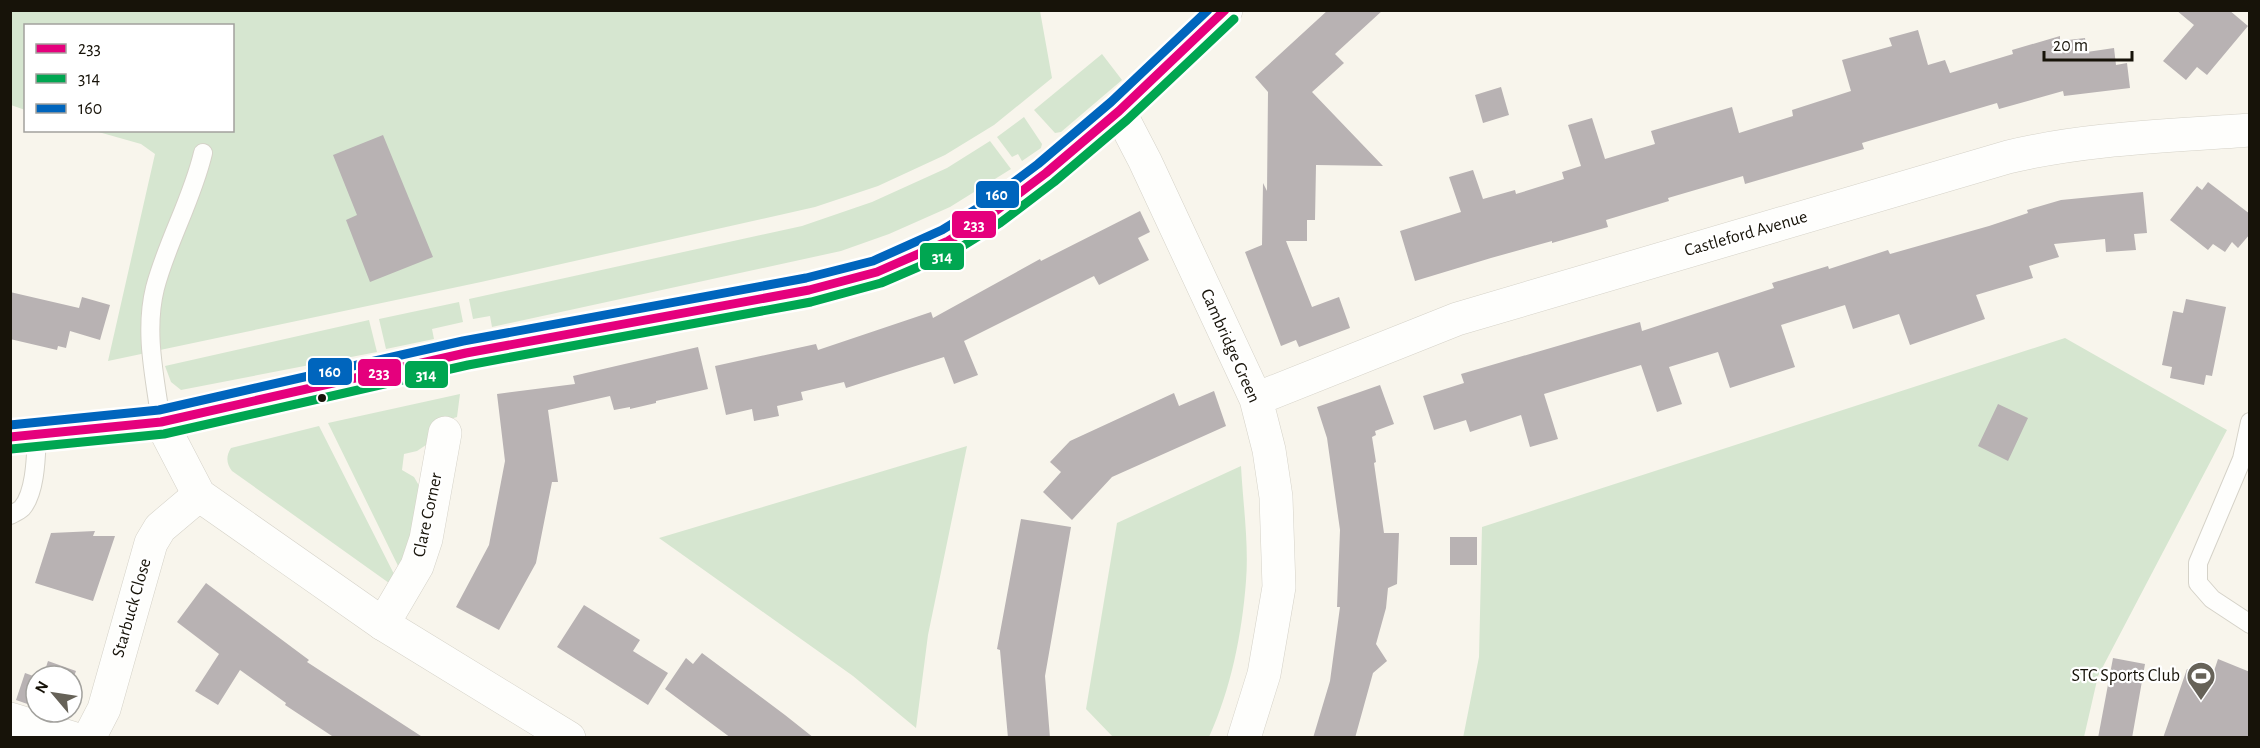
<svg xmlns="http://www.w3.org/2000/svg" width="2260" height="748" font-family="'Alegreya Sans',sans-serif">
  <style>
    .green { fill: #d6e6d0 }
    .building { fill: #b8b2b3 }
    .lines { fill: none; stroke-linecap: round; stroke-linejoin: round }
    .lane-casing { stroke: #d5d2c8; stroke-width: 20 }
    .street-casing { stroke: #d5d2c8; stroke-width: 34 }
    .secondary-casing { stroke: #d5d2c8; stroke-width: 34 }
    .primary-casing { stroke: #d5d2c8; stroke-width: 34 }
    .lane { stroke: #fefefc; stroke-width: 18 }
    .street { stroke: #fefefc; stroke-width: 33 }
    .secondary { stroke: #fefefc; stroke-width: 33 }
    .primary { stroke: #fefefc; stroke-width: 33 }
    .bus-1-casing { stroke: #fff; stroke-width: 14 }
    .bus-2-casing { stroke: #fff; stroke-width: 14 }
    .bus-3-casing { stroke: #fff; stroke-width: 14 }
    .bus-1 { stroke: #e5007d; stroke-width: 9 }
    .bus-2 { stroke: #00a651; stroke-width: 9 }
    .bus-3 { stroke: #0065bd; stroke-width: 9 }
    .bus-dot { fill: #171309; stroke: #fff; stroke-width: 2 }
    .labels { text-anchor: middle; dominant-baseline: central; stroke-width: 4.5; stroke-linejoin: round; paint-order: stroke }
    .street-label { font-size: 18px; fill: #171309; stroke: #fff }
    .poi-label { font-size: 18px; fill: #171309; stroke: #fff; text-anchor: end }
    .line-badge { stroke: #fff; stroke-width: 2 }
    .badge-label { font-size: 16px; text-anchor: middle; font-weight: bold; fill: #fff }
  </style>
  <rect width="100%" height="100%" fill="#f8f5ec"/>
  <path class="green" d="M 10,11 L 1040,11 L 1052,78 L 994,125 L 945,155 L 878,186 L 815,207 L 481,282 L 108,361 L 155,154 L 141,144 L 95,131 L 232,130 L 232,26 L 26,26 L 25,110 L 11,105 Z
    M 1102,54 L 1122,80 L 1061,132 L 1055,133 L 1034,110 Z
    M 1024,117 L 1042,144 L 1041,148 L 1022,161 L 1018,154 L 1012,157 L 997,137 Z
    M 990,141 L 1011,169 L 950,207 L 889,234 L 841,251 L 492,327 L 490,316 L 473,319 L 469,299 L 802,226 L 872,202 L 947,168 Z
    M 459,302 L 463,322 L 432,329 L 434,339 L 386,349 L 379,319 Z
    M 369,320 L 377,352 L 181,390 L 171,382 L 165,366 Z
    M 2065,338 L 2227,430 L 2098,676 L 2084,737 L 1463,738 L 1479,657 L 1482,527 Z
    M 460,394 L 457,417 L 434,424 L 429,443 L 417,451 L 404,454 L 402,470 L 414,477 L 421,489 L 402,574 L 328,423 Z
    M 319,426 L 395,576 L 389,583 L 232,471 C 226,463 226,456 231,448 Z
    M 967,446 L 928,635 L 916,728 L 853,676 L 659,538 Z
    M 1241,466 C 1243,504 1249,544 1246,581 C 1242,634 1231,689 1209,737 L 1113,737 L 1086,709 L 1117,523 Z"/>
  <path class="building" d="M 1328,10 L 1383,10 L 1335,54 L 1344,63 L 1312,92 L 1383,166 L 1316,165 L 1315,220 L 1307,220 L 1307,241 L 1286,241 L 1312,307 L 1339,297 L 1350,328 L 1299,347 L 1296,340 L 1281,346 L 1245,252 L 1262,245 L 1263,183 L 1267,191 L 1268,92 L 1255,77 Z
    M 2176,10 L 2229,10 L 2248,26 L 2207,75 L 2197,67 L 2186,80 L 2163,61 L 2194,25 Z
    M 1918,30 L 1928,65 L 1945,60 L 1950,73 L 2013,54 L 2012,50 L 2060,36 L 2060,41 L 2085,38 L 2087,52 L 2114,48 L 2116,65 L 2127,63 L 2130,88 L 2064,96 L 2063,91 L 1999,109 L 1997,103 L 1862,143 L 1864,149 L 1745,184 L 1743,176 L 1668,198 L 1669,201 L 1606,220 L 1608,227 L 1552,243 L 1552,241 L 1491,258 L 1415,281 L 1400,231 L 1461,212 L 1449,177 L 1473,170 L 1483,199 L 1515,190 L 1516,194 L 1564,179 L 1562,172 L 1581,166 L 1568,125 L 1592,118 L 1605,159 L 1655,144 L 1651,131 L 1732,107 L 1739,133 L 1793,116 L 1792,110 L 1851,91 L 1842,60 L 1892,46 L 1889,38 Z
    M 1501,87 L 1509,115 L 1483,123 L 1475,95 Z
    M 383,135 L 433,257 L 370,282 L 346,220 L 357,215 L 333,155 Z
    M 2208,182 L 2250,214 L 2250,234 L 2238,248 L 2232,242 L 2225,252 L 2213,244 L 2208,250 L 2170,220 L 2197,186 L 2202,190 Z
    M 2143,192 L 2147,233 L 2134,234 L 2136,250 L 2106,252 L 2105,239 L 2054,244 L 2059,257 L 2029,266 L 2033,278 L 1976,295 L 1985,319 L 1910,345 L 1899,314 L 1853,329 L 1845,305 L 1781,325 L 1795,367 L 1730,388 L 1718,352 L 1669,367 L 1682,404 L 1657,412 L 1641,365 L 1544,394 L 1558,439 L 1530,447 L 1521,415 L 1470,432 L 1466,420 L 1434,430 L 1423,396 L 1464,383 L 1461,374 L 1640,322 L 1642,331 L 1774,288 L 1772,283 L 1828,266 L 1829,269 L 1888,250 L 1890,254 L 1989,226 L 2028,213 L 2027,210 L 2061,200 Z
    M 1140,211 L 1150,232 L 1138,238 L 1149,260 L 1099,285 L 1094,276 L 964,341 L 978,375 L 954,384 L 944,357 L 846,388 L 844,382 L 801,392 L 803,400 L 777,406 L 779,416 L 754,421 L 752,409 L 726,415 L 715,366 L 816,344 L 818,350 L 931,312 L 933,318 L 1040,259 L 1041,261 Z
    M 10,292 L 79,308 L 82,297 L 110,305 L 100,340 L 70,331 L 66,348 L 58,346 L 57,350 L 10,339 Z
    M 2186,299 L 2226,307 L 2212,376 L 2206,375 L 2204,385 L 2170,378 L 2172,367 L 2162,365 L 2173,311 L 2183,313 Z
    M 698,347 L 708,389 L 656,401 L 656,403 L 630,409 L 630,407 L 614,410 L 610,396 L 548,410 L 558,482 L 552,482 L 536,563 L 499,630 L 456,607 L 489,545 L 505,461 L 497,394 L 575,384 L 573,376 Z
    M 1380,385 L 1394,424 L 1375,431 L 1376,435 L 1372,437 L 1376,462 L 1374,463 L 1384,533 L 1399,533 L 1397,584 L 1388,588 L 1386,608 L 1376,644 L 1387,661 L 1373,673 L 1355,738 L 1313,738 L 1330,681 L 1340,607 L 1337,607 L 1340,530 L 1327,438 L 1317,407 Z
    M 1214,391 L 1226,426 L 1112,477 L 1072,520 L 1043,492 L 1061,472 L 1050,462 L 1070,441 L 1174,393 L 1179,406 Z
    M 1998,404 L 2028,418 L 2008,461 L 1978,446 Z
    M 1021,519 L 1071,527 L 1045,676 L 1050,738 L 1008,738 L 1000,650 L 997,649 Z
    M 95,531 L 93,536 L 115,536 L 93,601 L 35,583 L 51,533 Z
    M 1450,537 L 1477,537 L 1477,565 L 1450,565 Z
    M 206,583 L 309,660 L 307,662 L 424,738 L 335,738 L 285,705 L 286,703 L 240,670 L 218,705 L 195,691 L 219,654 L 177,622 Z
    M 584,605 L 640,640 L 633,651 L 668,673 L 648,705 L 557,647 Z
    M 702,653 L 785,715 L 814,738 L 731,738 L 665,689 L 686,658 L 693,664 Z
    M 2113,658 L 2145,664 L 2132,738 L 2098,738 Z
    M 2218,659 L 2250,672 L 2250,738 L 2163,738 L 2187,669 L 2212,677 Z
    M 48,661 L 76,671 L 72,682 L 72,676 L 43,676 Z
    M 25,673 L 36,677 L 36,707 L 16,700 Z"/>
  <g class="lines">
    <g class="lane-casing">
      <path id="lane" d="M 161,422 C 155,378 144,332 155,288 C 167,242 192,200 203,153
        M 2250,422 L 2242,459 L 2198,563 L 2198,583 L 2212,599 L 2250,624
        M 10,515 C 14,513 19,511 22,508 C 36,492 36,454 37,434"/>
    </g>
    <g class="street-casing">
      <path id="street" d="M 1119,111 L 1145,161 L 1256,399 L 1269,450 L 1276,497 L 1279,587 L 1264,674 L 1244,738
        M 1256,399 L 1457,319 L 2008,157 C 2086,138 2170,136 2250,130
        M 383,624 L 417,566 L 426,539 L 445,433
        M 10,719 L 72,738
        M 89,738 L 104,709 L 151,543 L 160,528 L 199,495"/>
    </g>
    <g class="secondary-casing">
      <path id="secondary" d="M 161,422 L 199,495 L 383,624 L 569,738"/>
    </g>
    <g class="primary-casing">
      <path id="primary" d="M 10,437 L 161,422 L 466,353 L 809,290 L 877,272 L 948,241 L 993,213 L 1046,173 L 1119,111 L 1226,10"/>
    </g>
    <use href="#lane" class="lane"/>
    <use href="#street" class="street"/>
    <use href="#secondary" class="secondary"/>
    <use href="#primary" class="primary"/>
    <g class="bus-1-casing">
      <path id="bus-1" d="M 10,437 L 161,422 L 466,353 L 809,290 L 877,272 L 948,241 L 993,213 L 1046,173 L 1119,111 L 1225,10"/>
    </g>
    <g class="bus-2-casing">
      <path id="bus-2" d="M 11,449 L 164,434 L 468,365 L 811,302 L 881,283 L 953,252 L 1000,223 L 1054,182 L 1127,120 L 1234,19"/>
    </g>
    <g class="bus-3-casing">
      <path id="bus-3" d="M 10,425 L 159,410 L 463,341 L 806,278 L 873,261 L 942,230 L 986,203 L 1038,164 L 1111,102 L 1208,10"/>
    </g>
    <use href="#bus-1" class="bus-1"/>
    <use href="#bus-2" class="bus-2"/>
    <use href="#bus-3" class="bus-3"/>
  </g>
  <defs>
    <g id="stadium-pin" transform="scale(1.5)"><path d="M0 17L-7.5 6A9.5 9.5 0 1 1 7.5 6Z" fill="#666258" stroke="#fff"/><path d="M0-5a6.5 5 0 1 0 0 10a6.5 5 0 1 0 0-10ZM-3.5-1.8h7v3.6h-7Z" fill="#fff"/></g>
  </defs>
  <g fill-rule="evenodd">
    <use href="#stadium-pin" x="2201" y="676"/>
  </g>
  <circle class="bus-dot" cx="322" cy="398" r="5"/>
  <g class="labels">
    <g class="street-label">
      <text transform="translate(1746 234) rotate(-16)">Castleford Avenue</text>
      <text transform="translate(1230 346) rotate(66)">Cambridge Green</text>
      <text transform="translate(428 515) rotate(-78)">Clare Corner</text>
      <text transform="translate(132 608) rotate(-74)">Starbuck Close</text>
    </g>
    <g class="poi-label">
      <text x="2180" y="676">STC Sports Club</text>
    </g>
  </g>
  <g class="line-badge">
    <rect x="975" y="180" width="45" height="29" rx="6" fill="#0065bd"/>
    <rect x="951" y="210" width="46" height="29" rx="6" fill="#e5007d"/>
    <rect x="919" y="242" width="46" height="29" rx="6" fill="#00a651"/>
    <rect x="307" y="357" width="46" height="29" rx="6" fill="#0065bd"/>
    <rect x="357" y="358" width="45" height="29" rx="6" fill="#e5007d"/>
    <rect x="404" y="360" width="45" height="29" rx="6" fill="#00a651"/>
  </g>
  <g class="badge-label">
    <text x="997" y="200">160</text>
    <text x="974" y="230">233</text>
    <text x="942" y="262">314</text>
    <text x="330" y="377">160</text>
    <text x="379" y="378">233</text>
    <text x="426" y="380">314</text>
  </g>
  <rect width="2260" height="748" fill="none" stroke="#171309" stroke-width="24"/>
  <rect x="24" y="24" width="210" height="108" fill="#ffffff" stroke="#a2a19d" stroke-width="1.5"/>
  <rect x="36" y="44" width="30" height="9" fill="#e5007d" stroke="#a2a19d" stroke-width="1.5"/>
  <text x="78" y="54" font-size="18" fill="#171309">233</text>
  <rect x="36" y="74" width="30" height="9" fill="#00a651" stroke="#a2a19d" stroke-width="1.5"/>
  <text x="78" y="84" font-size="18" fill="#171309">314</text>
  <rect x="36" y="104" width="30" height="9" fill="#0065bd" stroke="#a2a19d" stroke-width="1.5"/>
  <text x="78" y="114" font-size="18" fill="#171309">160</text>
  <g transform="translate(54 694) rotate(299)"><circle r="28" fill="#ffffff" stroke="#a2a19d" stroke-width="1.5"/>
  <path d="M0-4.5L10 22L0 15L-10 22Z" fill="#666258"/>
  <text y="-9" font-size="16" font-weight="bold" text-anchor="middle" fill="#171309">N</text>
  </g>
  <path d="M2044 51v9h88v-9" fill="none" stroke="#171309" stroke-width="3"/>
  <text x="2053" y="51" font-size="18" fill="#171309" stroke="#ffffff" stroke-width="4.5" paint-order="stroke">20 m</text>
</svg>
